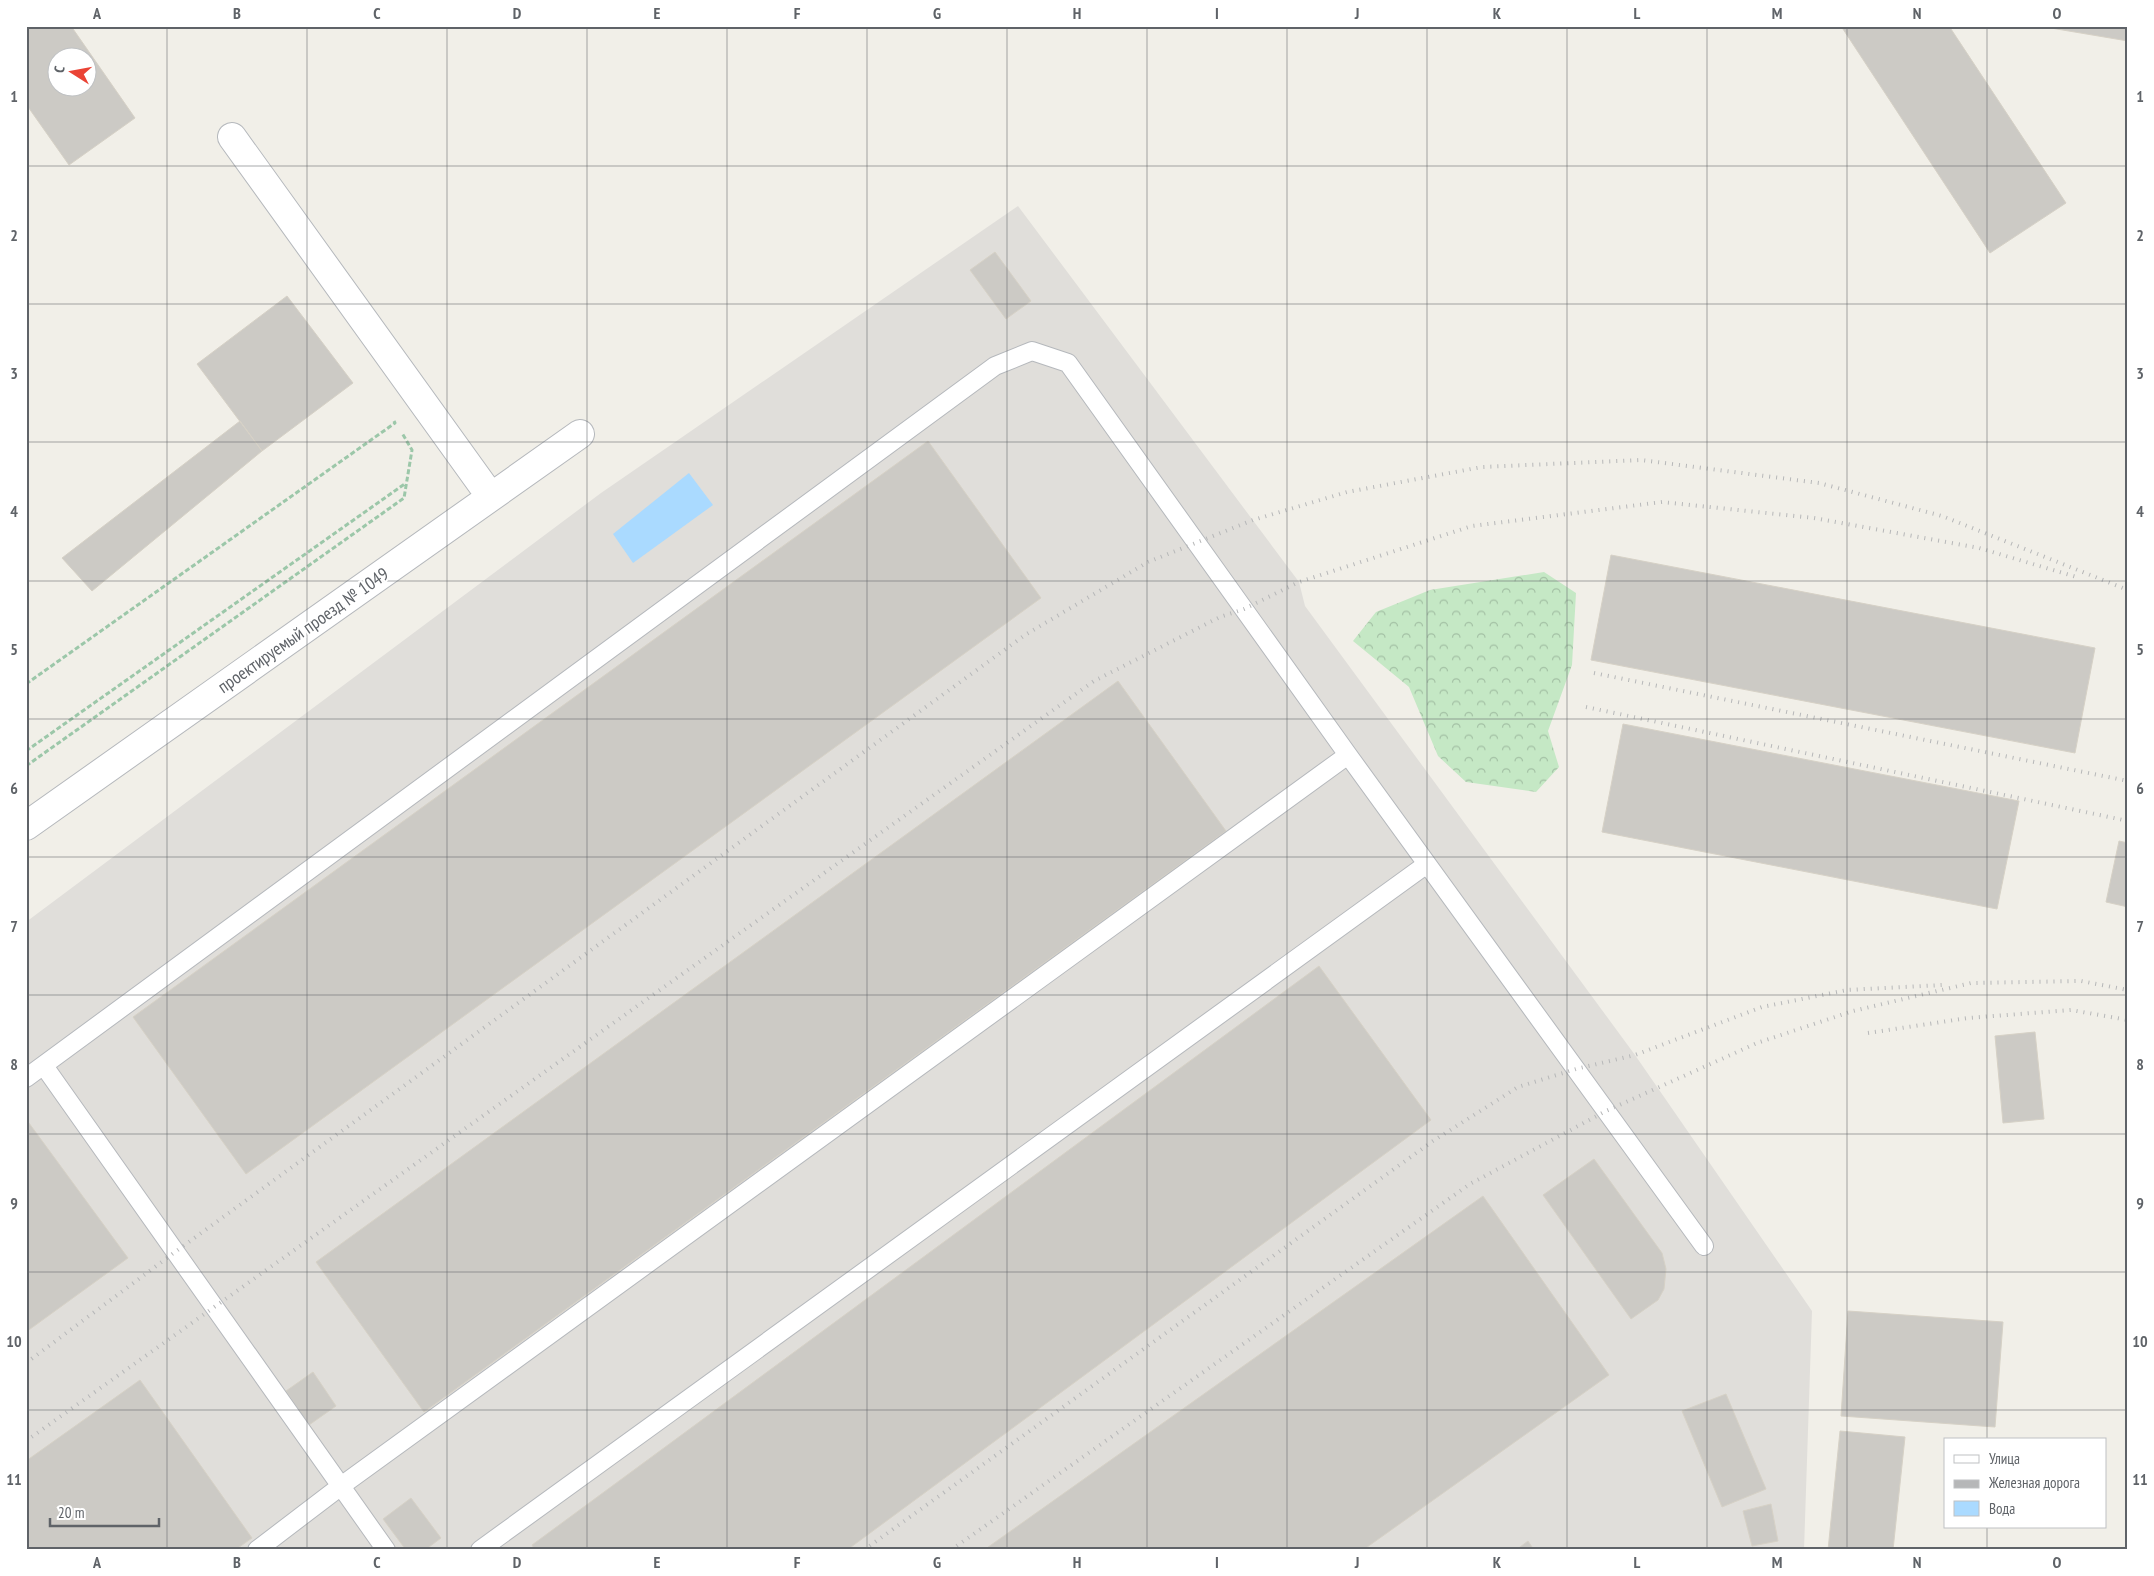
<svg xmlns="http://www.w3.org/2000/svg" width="2154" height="1576" font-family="'PT Sans Narrow',sans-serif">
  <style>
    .industrial { fill: #e0deda }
    .forest { fill: url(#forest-crowns) }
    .water { fill: #aadaff }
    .building { fill: #cccac5; stroke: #d6d1c6; fill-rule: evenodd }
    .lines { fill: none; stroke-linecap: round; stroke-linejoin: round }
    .lane-casing { stroke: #b5b8bc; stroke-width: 20 }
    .street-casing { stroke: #b5b8bc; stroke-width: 30 }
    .path { stroke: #9cc7a9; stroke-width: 3; stroke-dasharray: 5 2.5; stroke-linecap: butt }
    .lane { stroke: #fff; stroke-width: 18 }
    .street { stroke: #fff; stroke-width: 28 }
    .rail { stroke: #b6b7b8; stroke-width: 4; stroke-dasharray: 1 6; stroke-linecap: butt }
    .grid { fill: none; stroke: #5f6368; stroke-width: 1; stroke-opacity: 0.55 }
    .labels { text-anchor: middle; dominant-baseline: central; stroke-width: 4; stroke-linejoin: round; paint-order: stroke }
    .street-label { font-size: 18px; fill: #5f6368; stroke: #fff }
    .neatline { fill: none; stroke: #5f6368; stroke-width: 2 }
    .grid-label { font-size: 16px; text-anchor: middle; font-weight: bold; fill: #5f6368 }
  </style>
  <defs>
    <pattern id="forest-crowns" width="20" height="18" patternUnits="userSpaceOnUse" patternTransform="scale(1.25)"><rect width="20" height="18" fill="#c5e8c5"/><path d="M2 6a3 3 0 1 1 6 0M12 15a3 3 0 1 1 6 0" fill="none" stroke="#a3c0a4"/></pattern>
  </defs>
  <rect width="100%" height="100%" fill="#f1efe8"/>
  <path class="industrial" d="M 1018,206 L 1299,582 L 1305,606 L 1635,1055 L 1812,1311 L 1804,1550 L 26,1550 L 26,922 L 601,493 Z"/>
  <path class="forest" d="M 1544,572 L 1576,593 L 1572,665 L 1548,731 L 1559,767 L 1536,792 L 1466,782 L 1438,756 L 1409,687 L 1353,641 L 1376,612 L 1430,590 Z"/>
  <path class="water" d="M 689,473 L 713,505 L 633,563 L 613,534 Z"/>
  <path class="building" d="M 26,26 L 71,26 L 135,118 L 69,165 L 26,104 ZM 58,58 L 88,58 L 88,88 L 58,88 Z
    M 1841,26 L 1949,26 L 2066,203 L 1990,253 Z
    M 2039,26 L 2128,26 L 2128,41 Z
    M 995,252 L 1031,301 L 1006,319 L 970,270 Z
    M 287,296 L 353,383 L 262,451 L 197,364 Z
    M 240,421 L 262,451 L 92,591 L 62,558 Z
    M 928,441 L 1041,598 L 246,1174 L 133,1017 Z
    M 1611,555 L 2095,648 L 2075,753 L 1591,660 Z
    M 1118,681 L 1226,831 L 424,1412 L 316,1262 Z
    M 1623,724 L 2019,801 L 1997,909 L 1602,832 Z
    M 2119,841 L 2128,843 L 2128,907 L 2106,902 Z
    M 1319,966 L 1431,1120 L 847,1550 L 535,1550 L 532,1545 Z
    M 2035,1032 L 2044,1119 L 2003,1123 L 1995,1036 Z
    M 26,1119 L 128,1258 L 26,1332 Z
    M 1594,1159 L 1662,1253 L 1666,1269 L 1664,1289 L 1658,1300 L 1631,1319 L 1543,1195 Z
    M 1483,1196 L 1609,1375 L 1363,1550 L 984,1550 Z
    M 1848,1311 L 2003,1322 L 1995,1427 L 1841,1416 Z
    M 313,1372 L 336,1406 L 309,1425 L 286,1391 Z
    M 140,1380 L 252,1538 L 235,1550 L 26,1550 L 26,1461 Z
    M 1726,1394 L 1766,1489 L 1722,1507 L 1682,1411 Z
    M 1840,1431 L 1905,1437 L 1893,1550 L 1828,1550 Z
    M 411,1498 L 441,1538 L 425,1550 L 406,1550 L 383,1519 Z
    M 1771,1504 L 1778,1541 L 1752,1546 L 1743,1511 Z
    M 1528,1541 L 1534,1550 L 1516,1550 Z"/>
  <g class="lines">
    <g class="lane-casing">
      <path id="lane" d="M 44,1066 L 386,1550
        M 26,1078 L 995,366 L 1032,351 L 1068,363 L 1348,755 L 1704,1246
        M 257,1550 L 341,1486 L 1348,755
        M 480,1550 L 1427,864"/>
    </g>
    <g class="street-casing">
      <path id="street" d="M 232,137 L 491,497
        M 26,826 L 580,434"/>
    </g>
    <path class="path" d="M 26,684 L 395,423 L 394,421
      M 26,751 L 406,483
      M 26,766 L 404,498 L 412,450 L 402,433"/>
    <use href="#lane" class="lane"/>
    <use href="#street" class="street"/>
    <path class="rail" d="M 1594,673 L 2128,781
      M 1586,707 L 2128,821
      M 1868,1033 L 1968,1018 L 2071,1010 L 2128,1020
      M 26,1363 L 175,1252 L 1025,635 L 1148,562 L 1253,520 L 1347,492 L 1482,467 L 1641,460 L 1819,483 L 1942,516 L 2128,590
      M 26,1441 L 1094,681 L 1220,617 L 1244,609 L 1299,582 L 1472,526 L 1662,502 L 1814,518 L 1979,548 L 2080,578
      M 864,1550 L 1433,1141 L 1518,1087 L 1576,1069 L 1635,1055 L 1762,1007 L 1847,990 L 1942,985
      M 951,1550 L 1470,1184 L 1606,1111 L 1757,1043 L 1853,1011 L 1971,983 L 2081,981 L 2128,990"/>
  </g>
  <path class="grid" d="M 167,26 L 167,1550M 307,26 L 307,1550M 447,26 L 447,1550M 587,26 L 587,1550M 727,26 L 727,1550M 867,26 L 867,1550M 1007,26 L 1007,1550M 1147,26 L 1147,1550M 1287,26 L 1287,1550M 1427,26 L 1427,1550M 1567,26 L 1567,1550M 1707,26 L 1707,1550M 1847,26 L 1847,1550M 1987,26 L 1987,1440M 26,166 L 2128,166M 26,304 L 2128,304M 26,442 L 2128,442M 26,581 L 2128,581M 26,719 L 2128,719M 26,857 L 2128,857M 26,995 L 2128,995M 26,1134 L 2128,1134M 26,1272 L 2128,1272M 26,1410 L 2128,1410M 1987,1527 L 1987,1550"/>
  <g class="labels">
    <g class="street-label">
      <text transform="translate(303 630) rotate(-35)">проектируемый проезд № 1049</text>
    </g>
  </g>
  <rect width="2154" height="1576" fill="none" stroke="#ffffff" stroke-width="55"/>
  <rect x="1944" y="1438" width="162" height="90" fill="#ffffff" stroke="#bfc1c3"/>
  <rect x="1954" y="1455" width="25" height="8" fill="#ffffff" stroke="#bfc1c3"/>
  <text x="1989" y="1464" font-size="15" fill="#5f6368">Улица</text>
  <rect x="1954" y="1480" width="25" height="8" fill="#b6b7b8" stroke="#bfc1c3"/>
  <text x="1989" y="1488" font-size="15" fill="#5f6368">Железная дорога</text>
  <rect x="1954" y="1501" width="25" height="15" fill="#aadaff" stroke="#bfc1c3"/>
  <text x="1989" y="1514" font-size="15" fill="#5f6368">Вода</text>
  <g transform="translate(72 72) rotate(281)"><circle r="24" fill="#ffffff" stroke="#bfc1c3"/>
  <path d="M0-4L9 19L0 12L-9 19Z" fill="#ea4335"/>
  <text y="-8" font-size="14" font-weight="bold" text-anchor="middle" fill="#5f6368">С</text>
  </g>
  <path d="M50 1518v8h109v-8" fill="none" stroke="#5f6368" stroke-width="2.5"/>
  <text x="58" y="1518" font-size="15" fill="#5f6368" stroke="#ffffff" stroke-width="4" paint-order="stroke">20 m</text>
  <rect x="28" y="28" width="2098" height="1520" class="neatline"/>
  <g class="grid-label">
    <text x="97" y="19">A</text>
    <text x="237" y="19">B</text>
    <text x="377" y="19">C</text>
    <text x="517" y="19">D</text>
    <text x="657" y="19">E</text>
    <text x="797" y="19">F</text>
    <text x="937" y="19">G</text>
    <text x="1077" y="19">H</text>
    <text x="1217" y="19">I</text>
    <text x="1357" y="19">J</text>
    <text x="1497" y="19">K</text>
    <text x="1637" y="19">L</text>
    <text x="1777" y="19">M</text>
    <text x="1917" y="19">N</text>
    <text x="2057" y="19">O</text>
    <text x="14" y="102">1</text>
    <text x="2140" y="102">1</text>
    <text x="14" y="241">2</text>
    <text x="2140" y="241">2</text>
    <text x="14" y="379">3</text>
    <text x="2140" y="379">3</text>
    <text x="14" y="517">4</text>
    <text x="2140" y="517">4</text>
    <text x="14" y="655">5</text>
    <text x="2140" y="655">5</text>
    <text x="14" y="794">6</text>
    <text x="2140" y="794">6</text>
    <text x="14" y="932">7</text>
    <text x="2140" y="932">7</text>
    <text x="14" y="1070">8</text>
    <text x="2140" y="1070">8</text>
    <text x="14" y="1209">9</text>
    <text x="2140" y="1209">9</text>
    <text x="14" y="1347">10</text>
    <text x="2140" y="1347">10</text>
    <text x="14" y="1485">11</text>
    <text x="2140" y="1485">11</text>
    <text x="97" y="1568">A</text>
    <text x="237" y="1568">B</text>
    <text x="377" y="1568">C</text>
    <text x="517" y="1568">D</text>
    <text x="657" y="1568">E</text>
    <text x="797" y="1568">F</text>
    <text x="937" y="1568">G</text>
    <text x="1077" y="1568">H</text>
    <text x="1217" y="1568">I</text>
    <text x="1357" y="1568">J</text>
    <text x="1497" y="1568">K</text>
    <text x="1637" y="1568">L</text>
    <text x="1777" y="1568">M</text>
    <text x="1917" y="1568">N</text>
    <text x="2057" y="1568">O</text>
  </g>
</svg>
